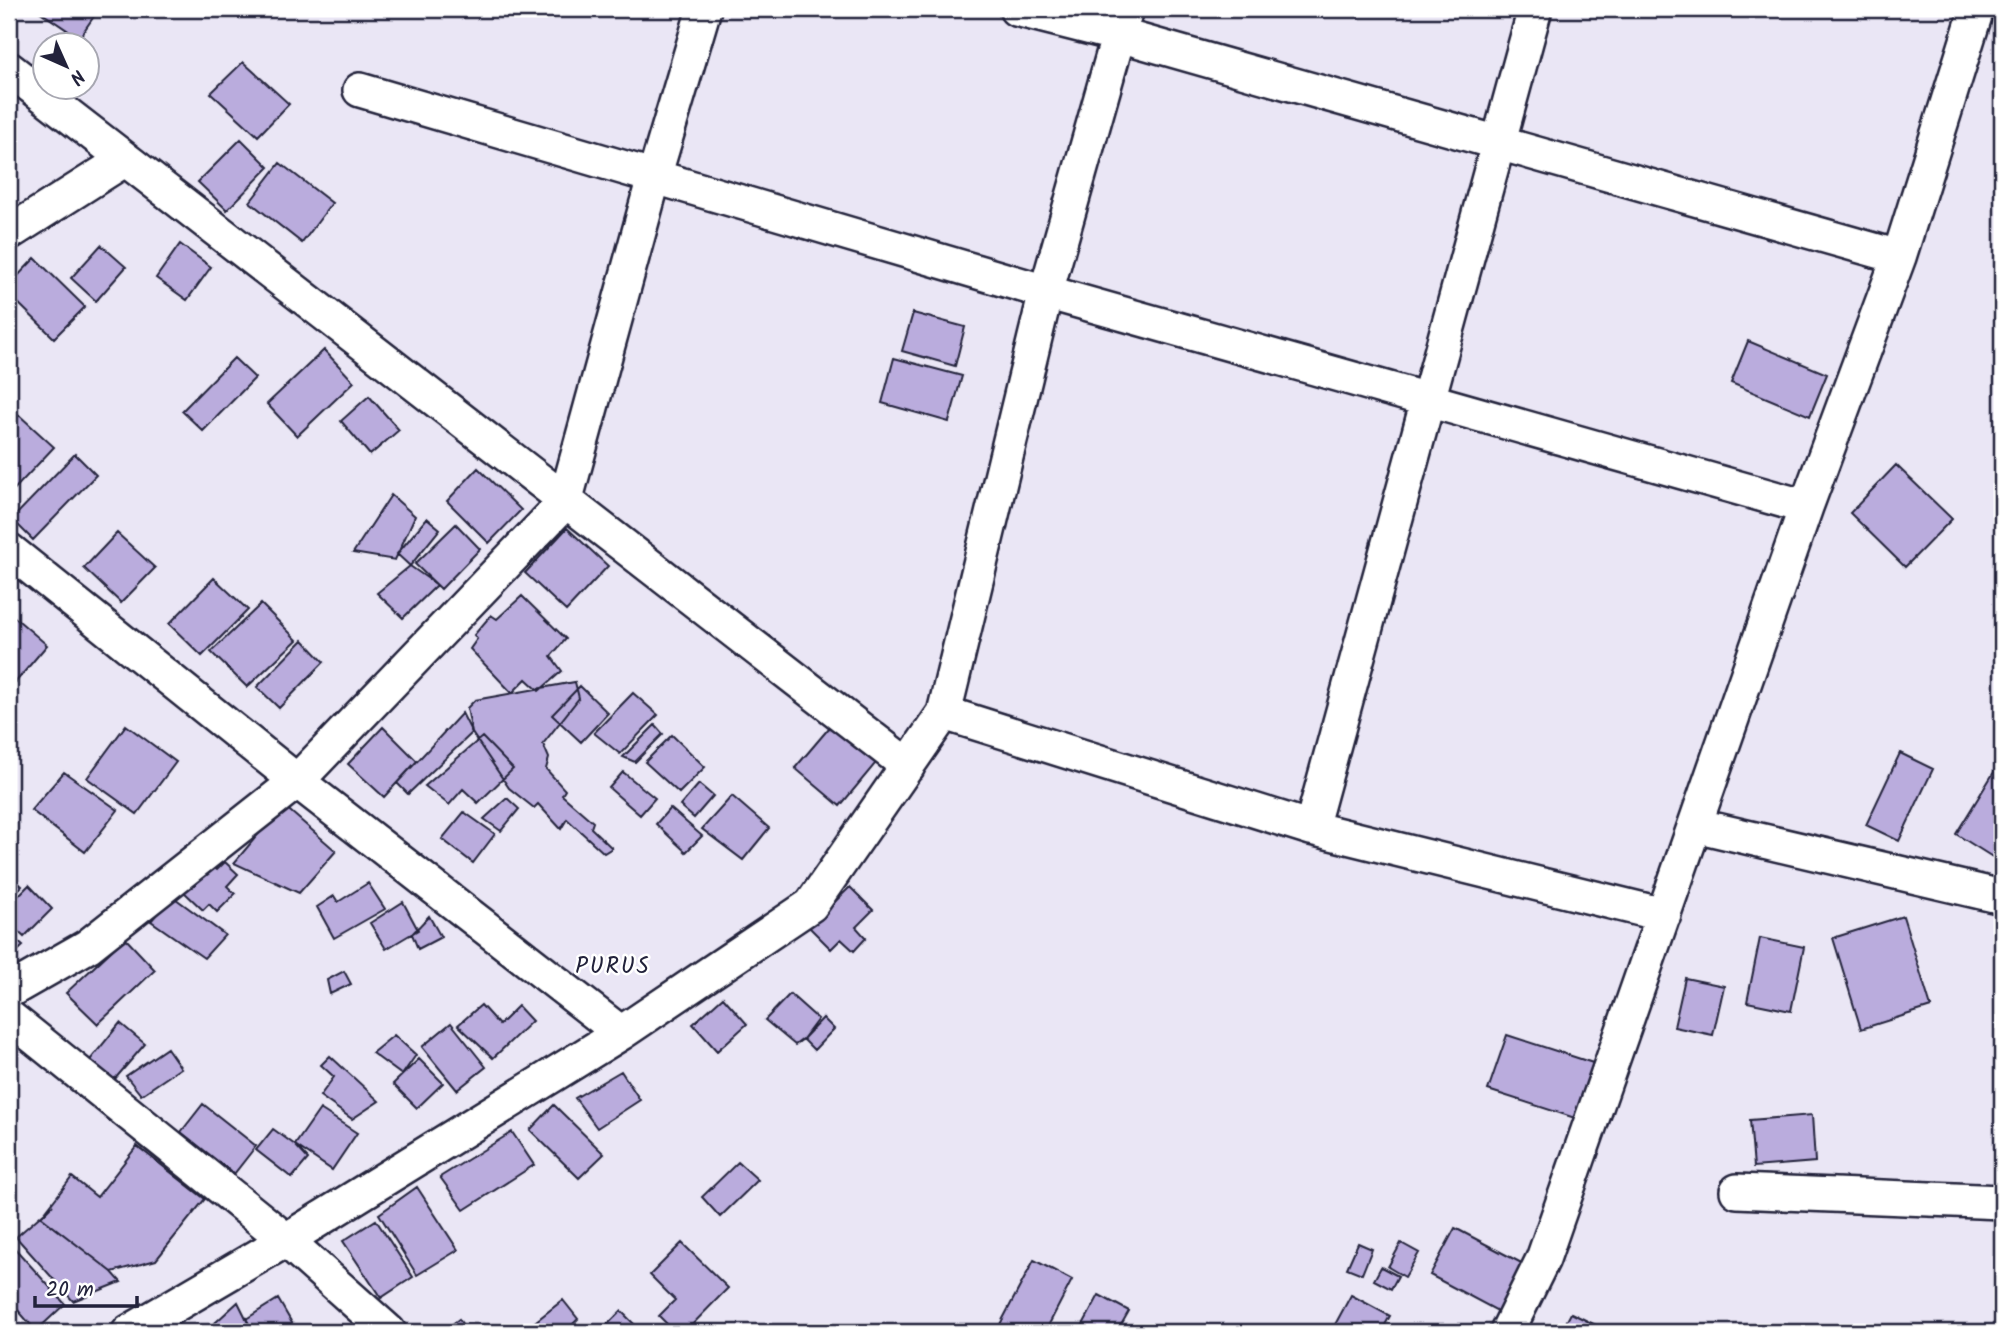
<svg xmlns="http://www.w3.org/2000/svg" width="2011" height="1341" font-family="Kalam,sans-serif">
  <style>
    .building { fill: #baacdd; stroke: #22223b; stroke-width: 2 }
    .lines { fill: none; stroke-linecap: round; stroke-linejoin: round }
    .minor-casing { stroke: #22223b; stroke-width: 38 }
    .minor { stroke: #fff; stroke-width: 33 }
    .labels { text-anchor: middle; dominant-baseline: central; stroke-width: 5; stroke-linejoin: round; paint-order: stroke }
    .neighbourhood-label { font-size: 23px; letter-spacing: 2px; fill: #22223b; stroke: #fff }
  </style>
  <rect width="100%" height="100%" fill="#eae6f5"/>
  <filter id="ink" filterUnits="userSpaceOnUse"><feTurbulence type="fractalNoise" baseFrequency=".0143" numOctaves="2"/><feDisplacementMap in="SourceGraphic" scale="14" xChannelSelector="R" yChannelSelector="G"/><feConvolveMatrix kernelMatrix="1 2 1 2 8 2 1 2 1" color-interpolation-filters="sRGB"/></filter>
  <g filter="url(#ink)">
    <path class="building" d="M 41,9 L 99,9 L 79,38 L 39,11 Z
      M 243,62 L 289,104 L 258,136 L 211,93 Z
      M 241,139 L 269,167 L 227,210 L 198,182 Z
      M 280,163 L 332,203 L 302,243 L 250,202 Z
      M 180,244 L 211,267 L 187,300 L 156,278 Z
      M 101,245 L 126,267 L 96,301 L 71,278 Z
      M 35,258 L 85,307 L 54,338 L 9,294 L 9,285 Z
      M 913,313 L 965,327 L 955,366 L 902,351 Z
      M 1748,341 L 1827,374 L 1810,416 L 1731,383 Z
      M 324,350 L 354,382 L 297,436 L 267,404 Z
      M 234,358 L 255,378 L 203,431 L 182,411 Z
      M 894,358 L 962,376 L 949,422 L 882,403 Z
      M 369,396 L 399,430 L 370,455 L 341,421 Z
      M 19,415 L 54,447 L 9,495 L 9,426 Z
      M 75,454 L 96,475 L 33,540 L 12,519 Z
      M 1896,465 L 1952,519 L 1905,567 L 1850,513 Z
      M 478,468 L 521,510 L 489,543 L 447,501 Z
      M 391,495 L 415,516 L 395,560 L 353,553 Z
      M 427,518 L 440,529 L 410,566 L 397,554 Z
      M 456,524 L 480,549 L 441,589 L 415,564 Z
      M 567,528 L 608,566 L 566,611 L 525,573 Z
      M 117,533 L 155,568 L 121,603 L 84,568 Z
      M 410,566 L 437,585 L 403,618 L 377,593 Z
      M 214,578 L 248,610 L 202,656 L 169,624 Z
      M 522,596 L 566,639 L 551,656 L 562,671 L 539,691 L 526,679 L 512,693 L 470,649 L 477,639 L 474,635 L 491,615 L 497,619 Z
      M 261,604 L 297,640 L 247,687 L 211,652 Z
      M 12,615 L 47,645 L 9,690 L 9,619 Z
      M 303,640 L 324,662 L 279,708 L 257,687 Z
      M 575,682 L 579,698 L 543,744 L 549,758 L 546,769 L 565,790 L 562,795 L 593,822 L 591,828 L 612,848 L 604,853 L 567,819 L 561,829 L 538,804 L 534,808 L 509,788 L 472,733 L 467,708 L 475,700 Z
      M 580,686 L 608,713 L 581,742 L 552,715 Z
      M 633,693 L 658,715 L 620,754 L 594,733 Z
      M 462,713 L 472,733 L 408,794 L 397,783 Z
      M 835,721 L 880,758 L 840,806 L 795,768 Z
      M 126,725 L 176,762 L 137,814 L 87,778 Z
      M 655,725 L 663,734 L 635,762 L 623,757 Z
      M 383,727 L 417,761 L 384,797 L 348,764 Z
      M 672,735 L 705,767 L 679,793 L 645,762 Z
      M 482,737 L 513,769 L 478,803 L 463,789 L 449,805 L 425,786 Z
      M 1900,753 L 1933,769 L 1899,841 L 1866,825 Z
      M 2002,759 L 2002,863 L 1956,834 Z
      M 64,772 L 118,810 L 85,852 L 31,810 Z
      M 623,772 L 655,798 L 640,815 L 609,788 Z
      M 699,784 L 713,796 L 694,818 L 680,806 Z
      M 732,796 L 769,828 L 743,860 L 702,829 Z
      M 507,798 L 519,809 L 501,831 L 484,819 Z
      M 283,805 L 336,851 L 299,893 L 234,863 Z
      M 670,808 L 702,836 L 686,852 L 656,824 Z
      M 464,812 L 495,834 L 473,863 L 442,839 Z
      M 225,862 L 238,874 L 227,886 L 235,894 L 217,912 L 209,904 L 203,910 L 183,891 L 210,864 L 217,870 Z
      M 9,874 L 22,886 L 9,899 Z
      M 368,883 L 385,909 L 334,938 L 317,907 L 334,896 L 338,902 Z
      M 29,885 L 52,909 L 24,937 L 9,923 L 9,905 Z
      M 850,887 L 873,910 L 856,927 L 866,938 L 854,951 L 841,939 L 831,949 L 809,927 Z
      M 172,896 L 225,935 L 204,958 L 151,921 Z
      M 403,902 L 418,930 L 386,949 L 370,923 Z
      M 429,916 L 441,937 L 418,949 L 412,934 Z
      M 1903,916 L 1931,1007 L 1861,1029 L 1833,938 Z
      M 9,934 L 23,946 L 9,959 Z
      M 125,938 L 155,970 L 98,1024 L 66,993 Z
      M 1760,938 L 1804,947 L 1791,1011 L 1747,1002 Z
      M 344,971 L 351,984 L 330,994 L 327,980 Z
      M 1685,978 L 1724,986 L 1713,1035 L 1674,1027 Z
      M 790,994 L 818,1019 L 803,1039 L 795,1045 L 765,1020 Z
      M 723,997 L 747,1024 L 717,1051 L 693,1024 Z
      M 481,1005 L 499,1025 L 518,1006 L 532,1021 L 493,1058 L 458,1025 Z
      M 823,1018 L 834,1029 L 814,1050 L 803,1039 Z
      M 120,1023 L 145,1044 L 114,1080 L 90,1060 Z
      M 451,1023 L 486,1067 L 457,1090 L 422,1047 Z
      M 394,1035 L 416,1055 L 402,1075 L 372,1053 Z
      M 1507,1035 L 1596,1064 L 1578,1119 L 1488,1090 Z
      M 167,1048 L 181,1068 L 141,1095 L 126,1076 Z
      M 330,1056 L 379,1101 L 352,1119 L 320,1096 L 334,1077 L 321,1065 Z
      M 419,1059 L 443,1083 L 417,1108 L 393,1084 Z
      M 621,1071 L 640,1100 L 597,1128 L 575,1098 Z
      M 203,1104 L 256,1146 L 234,1174 L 181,1132 Z
      M 554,1105 L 604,1154 L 579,1178 L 530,1130 Z
      M 320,1109 L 357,1133 L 332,1170 L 295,1145 Z
      M 1812,1115 L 1815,1162 L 1754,1167 L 1750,1120 Z
      M 273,1129 L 295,1145 L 308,1159 L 292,1178 L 256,1150 Z
      M 512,1132 L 534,1165 L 464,1210 L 440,1177 Z
      M 137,1146 L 205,1199 L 156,1260 L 112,1272 L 41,1217 L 72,1177 L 97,1197 Z
      M 738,1162 L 758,1180 L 720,1217 L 702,1197 Z
      M 417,1187 L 458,1250 L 417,1275 L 379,1214 Z
      M 53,1205 L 41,1217 L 112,1272 L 121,1282 L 73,1301 L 16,1237 Z
      M 376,1220 L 413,1277 L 381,1298 L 343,1241 Z
      M 1455,1228 L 1531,1268 L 1505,1315 L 1430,1275 Z
      M 10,1243 L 65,1304 L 36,1331 L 9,1300 Z
      M 682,1243 L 728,1288 L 685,1332 L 675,1332 L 659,1316 L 675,1300 L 650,1275 Z
      M 1358,1243 L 1372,1249 L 1362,1274 L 1347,1268 Z
      M 1358,1243 L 1372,1249 L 1362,1274 L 1347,1268 Z
      M 1401,1243 L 1419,1253 L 1405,1277 L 1388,1267 Z
      M 1401,1243 L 1419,1253 L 1405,1277 L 1388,1267 Z
      M 1034,1260 L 1072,1280 L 1045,1332 L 996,1332 Z
      M 1381,1267 L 1398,1276 L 1391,1289 L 1374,1280 Z
      M 1381,1267 L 1398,1276 L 1391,1289 L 1374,1280 Z
      M 1099,1295 L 1129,1311 L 1117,1332 L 1079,1332 Z
      M 1351,1295 L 1390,1316 L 1381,1332 L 1331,1332 Z
      M 278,1299 L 296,1330 L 293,1332 L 253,1332 L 246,1319 Z
      M 563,1300 L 578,1319 L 565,1332 L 522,1332 Z
      M 238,1302 L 253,1332 L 205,1332 Z
      M 621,1311 L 642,1332 L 600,1332 Z
      M 1571,1313 L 1610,1332 L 1561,1332 Z
      M 9,1314 L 22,1332 L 9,1332 Z
      M 459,1319 L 467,1332 L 442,1332 Z"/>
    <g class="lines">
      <g class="minor-casing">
        <path id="minor" d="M 1016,9 L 1119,35 L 1899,257
          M 9,69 L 908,766
          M 360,90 L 1046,292 L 1806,507
          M 9,233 L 124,160
          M 9,550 L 297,781 L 621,1033
          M 944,713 L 1311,828 L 1664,915
          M 1695,825 L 2002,897
          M 1311,828 L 1535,9
          M 9,991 L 88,946 L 297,781 L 565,502 L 654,177 L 704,9
          M 9,1017 L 286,1240 L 389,1332
          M 1737,1191 L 2002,1202
          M 129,1332 L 286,1240 L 621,1033 L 811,905 L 944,713 L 1046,292 L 1126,9
          M 1507,1332 L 1543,1259 L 1806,507 L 1899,257 L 1977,9"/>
      </g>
      <use href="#minor" class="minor"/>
    </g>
  </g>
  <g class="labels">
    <g class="neighbourhood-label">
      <text x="613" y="967">PURUS</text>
    </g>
  </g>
  <rect width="2011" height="1341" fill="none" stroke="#fff" stroke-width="35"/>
  <rect x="18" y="18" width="1976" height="1306" fill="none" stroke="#22223b" stroke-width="2.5" filter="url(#ink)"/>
  <g transform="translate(66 66) rotate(135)"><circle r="33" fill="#ffffff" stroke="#a7a7b1" stroke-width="2"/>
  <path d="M0-5L12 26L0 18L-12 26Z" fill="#22223b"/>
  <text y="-10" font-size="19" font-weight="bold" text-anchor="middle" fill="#22223b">N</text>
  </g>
  <path d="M35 1296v10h102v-10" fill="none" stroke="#22223b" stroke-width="3.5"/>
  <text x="46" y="1296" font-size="21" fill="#22223b" stroke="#ffffff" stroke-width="5" paint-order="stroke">20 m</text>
</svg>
